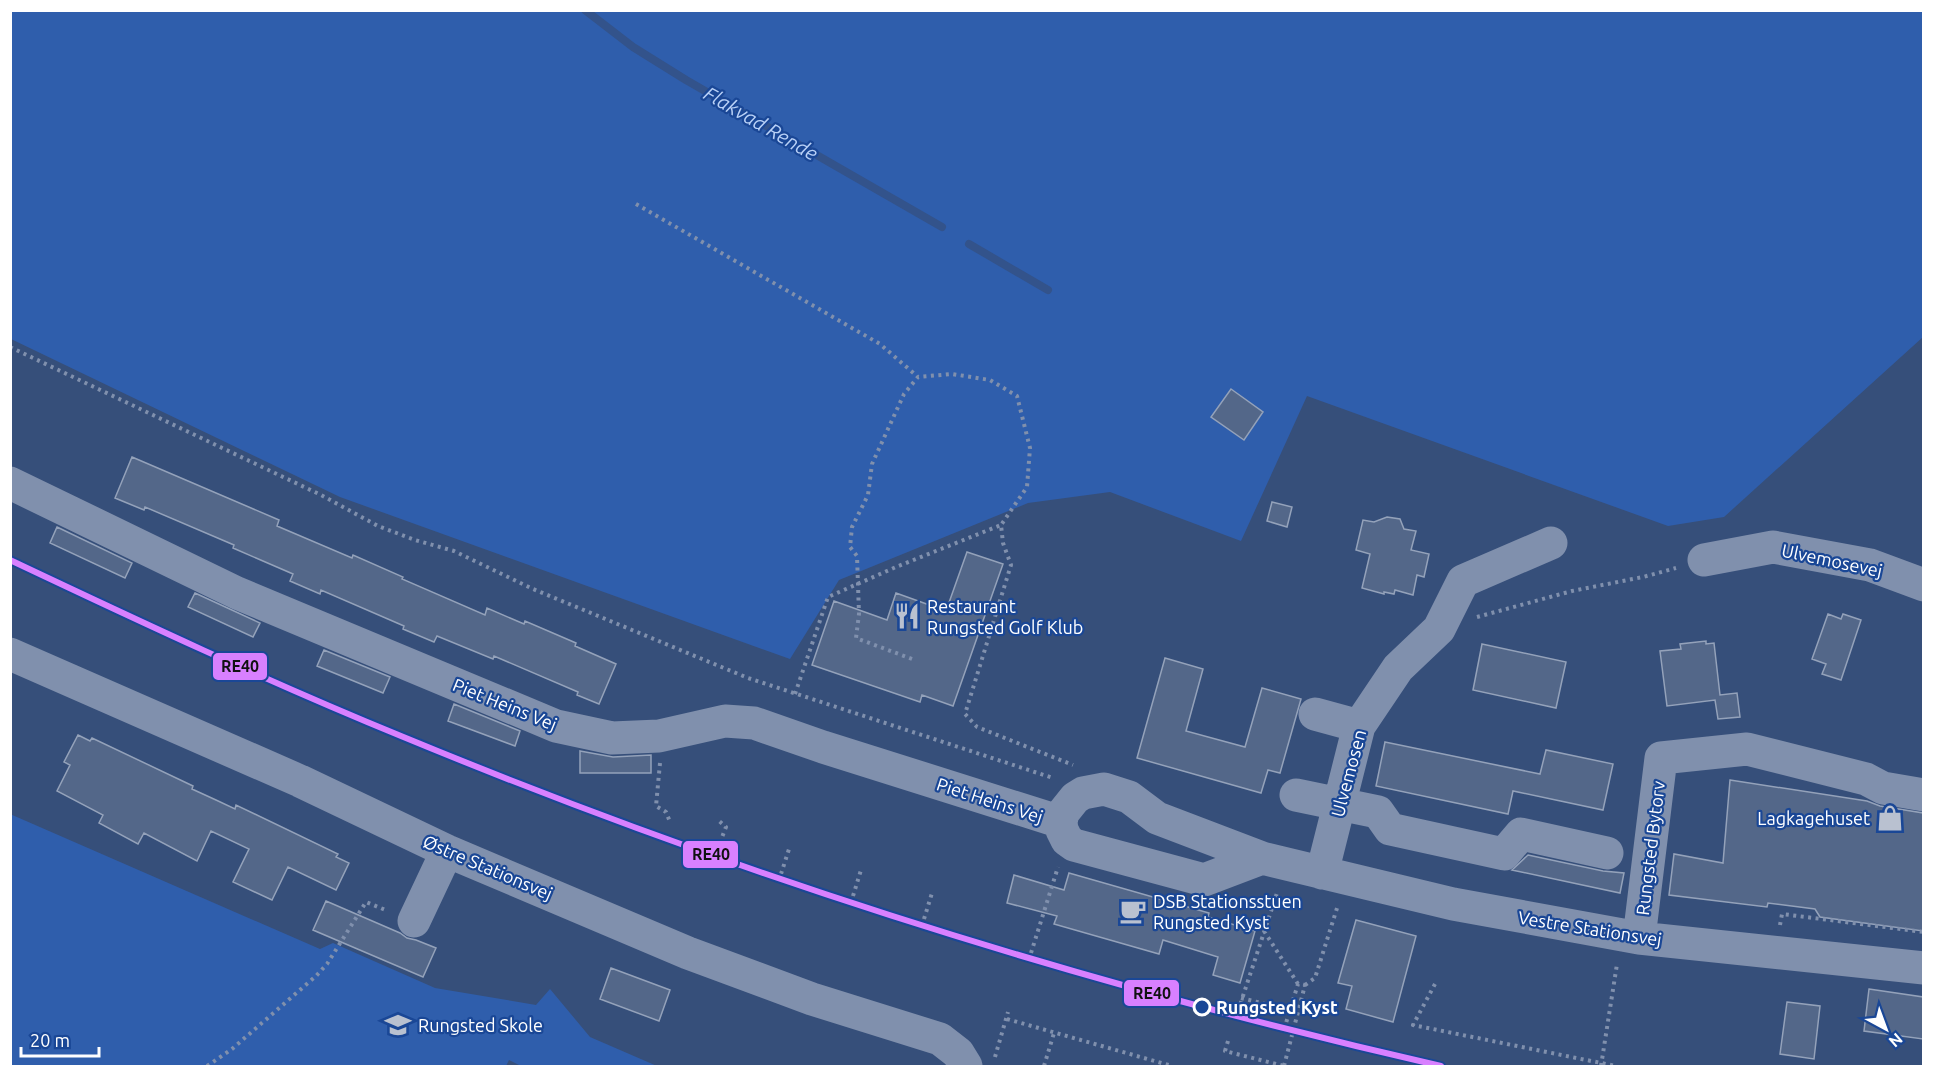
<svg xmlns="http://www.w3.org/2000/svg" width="1934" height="1077" font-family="Ubuntu,sans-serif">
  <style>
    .green { fill: #2f5eac }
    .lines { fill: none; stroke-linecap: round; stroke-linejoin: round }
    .stream { stroke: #33538b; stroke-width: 8 }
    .building { fill: #536789; stroke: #94a2ba; stroke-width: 1.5 }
    .path { stroke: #8090ad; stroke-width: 4; stroke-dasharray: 3 4.5; stroke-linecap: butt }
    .minor { stroke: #8090ad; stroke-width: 33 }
    .rail-1-casing { stroke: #1a4796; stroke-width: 10 }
    .rail-1 { stroke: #d880ff; stroke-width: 6 }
    .stop-dot { fill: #1a4796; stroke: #fff; stroke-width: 3 }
    .labels { text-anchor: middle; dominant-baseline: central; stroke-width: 4.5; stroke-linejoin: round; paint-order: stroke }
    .street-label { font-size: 18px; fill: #fff; stroke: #1a4796 }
    .poi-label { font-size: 18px; fill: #fff; stroke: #1a4796; text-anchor: start }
    .stop-label { font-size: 18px; font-weight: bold; fill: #fff; stroke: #1a4796; text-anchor: start }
    .water-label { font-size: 20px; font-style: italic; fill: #b9d1f7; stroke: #1a4796 }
    .line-badge { stroke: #1a4796; stroke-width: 2 }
    .pale-badge-label { font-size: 16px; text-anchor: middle; font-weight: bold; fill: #111 }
  </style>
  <rect width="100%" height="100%" fill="#364f7a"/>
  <path class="green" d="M 10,11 L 1923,11 L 1923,337 L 1724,517 L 1668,526 L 1307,396 L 1241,541 L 1110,492 L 1028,503 L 839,580 L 790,659 L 340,497 L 11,339 Z
    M 10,814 L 320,949 L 333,943 L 435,988 L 536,1005 L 550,989 L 590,1037 L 657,1066 L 521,1066 L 509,1060 L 506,1066 L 11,1066 Z"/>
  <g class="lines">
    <path class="stream" d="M 585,10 L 633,47 L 686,80 L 942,227
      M 969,244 L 1048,290"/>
  </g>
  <path class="building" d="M 1231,389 L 1263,412 L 1244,440 L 1211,417 Z
    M 132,457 L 279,520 L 277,526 L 352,558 L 353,555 L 403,577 L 402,579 L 485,615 L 487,608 L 524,624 L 525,621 L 576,643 L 575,646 L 616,664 L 599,704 L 577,695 L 578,692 L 494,656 L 493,659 L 437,636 L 434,642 L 403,629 L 404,626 L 321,590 L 320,594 L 290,581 L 293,574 L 233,548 L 234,545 L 145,507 L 144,510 L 115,498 Z
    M 1272,502 L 1292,507 L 1287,527 L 1267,521 Z
    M 1387,517 L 1400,519 L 1404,529 L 1416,531 L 1411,550 L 1429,554 L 1424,577 L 1417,575 L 1413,595 L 1395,590 L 1394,594 L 1384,592 L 1384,594 L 1362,588 L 1370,554 L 1356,550 L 1363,520 L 1374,522 Z
    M 57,527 L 132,563 L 125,578 L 50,543 Z
    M 967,552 L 1003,564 L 953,706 L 922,695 L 920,702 L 812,665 L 834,601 L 887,620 L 896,593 L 946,611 Z
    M 195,593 L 260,623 L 253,637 L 188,607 Z
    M 1828,614 L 1841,619 L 1843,614 L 1861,620 L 1841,680 L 1822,674 L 1826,664 L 1812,659 Z
    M 1706,641 L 1706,644 L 1714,643 L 1720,695 L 1737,693 L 1740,717 L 1718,719 L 1715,700 L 1667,706 L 1660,651 L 1681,649 L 1680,644 Z
    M 1482,644 L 1566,662 L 1556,708 L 1473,690 Z
    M 324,650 L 390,677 L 383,693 L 317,666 Z
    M 1165,658 L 1203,669 L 1186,731 L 1245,747 L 1262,688 L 1301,699 L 1280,773 L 1268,770 L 1261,793 L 1137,758 Z
    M 454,704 L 520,731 L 515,746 L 448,721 Z
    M 78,735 L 90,741 L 92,738 L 193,786 L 192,789 L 216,800 L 235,809 L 236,805 L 338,854 L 336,857 L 349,863 L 336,890 L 288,867 L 272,900 L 233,882 L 249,849 L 211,831 L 197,861 L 144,833 L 138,844 L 99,823 L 103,815 L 57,791 L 70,765 L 64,762 Z
    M 1385,742 L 1540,774 L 1546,750 L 1613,764 L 1603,810 L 1513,791 L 1508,814 L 1376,786 Z
    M 580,751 L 613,757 L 651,755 L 651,773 L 580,773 Z
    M 1730,780 L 1867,801 L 1880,806 L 1923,813 L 1923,931 L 1820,917 L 1815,909 L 1768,903 L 1767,907 L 1669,895 L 1674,854 L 1723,863 Z
    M 1528,855 L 1603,871 L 1624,873 L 1620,893 L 1512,870 Z
    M 1069,873 L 1209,913 L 1208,917 L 1255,931 L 1240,983 L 1213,975 L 1218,957 L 1163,940 L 1159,954 L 1054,924 L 1057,916 L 1007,903 L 1014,875 L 1064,890 Z
    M 326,901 L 400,933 L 407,938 L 416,940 L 436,948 L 423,977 L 313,930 Z
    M 1356,920 L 1416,936 L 1393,1022 L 1346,1009 L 1352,986 L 1338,983 Z
    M 611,968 L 670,990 L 659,1021 L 600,999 Z
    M 1869,989 L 1923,997 L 1923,1039 L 1864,1031 Z
    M 1787,1002 L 1820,1006 L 1814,1059 L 1780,1054 Z"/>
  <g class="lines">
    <path class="path" d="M 636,204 L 880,344 L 918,377
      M 10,347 L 321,495 L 378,526 L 415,540 L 454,551 L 533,589 L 748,678 L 1053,778
      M 1477,617 L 1572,591 L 1643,577 L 1676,568
      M 912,659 L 856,638 L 859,614 L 857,556 L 850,547 L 852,527 L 868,495 L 872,464 L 904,394 L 918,377 L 952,374 L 990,380 L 1017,396 L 1030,448 L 1027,487 L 1001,525 L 1003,543 L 1011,565 L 965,714 L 977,727 L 1073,765
      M 795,694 L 828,597 L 896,567 L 1001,525
      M 660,763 L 656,806 L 666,812 L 670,822
      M 717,850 L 726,827 L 719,821
      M 781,874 L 790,846
      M 853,896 L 861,870
      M 924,919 L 932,893
      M 1780,925 L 1782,914 L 1924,932
      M 1264,931 L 1298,984
      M 1031,953 L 1058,867
      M 1435,984 L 1413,1025 L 1616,1066
      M 1305,985 L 1315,978 L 1338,905
      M 1241,998 L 1298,1012
      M 1238,1011 L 1278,890
      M 1007,1019 L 1172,1066
      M 1228,1041 L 1225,1051 L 1284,1066
      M 995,1057 L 1008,1012
      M 207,1066 L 232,1049 L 316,976 L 327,964 L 366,902 L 388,911
      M 1044,1066 L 1054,1033
      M 1284,1066 L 1305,985 L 1298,984 L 1286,1023
      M 1601,1066 L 1617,964"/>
    <path class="minor" d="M 10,483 L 237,593 L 556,726 L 612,738 L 659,736 L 725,721 L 754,723 L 823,747 L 1061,822
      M 1704,560 L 1773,547 L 1870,565 L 1924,585
      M 10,654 L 300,781 L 447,851 L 688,953 L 812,999 L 940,1039 L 958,1053 L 966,1066
      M 1315,714 L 1359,726
      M 1296,795 L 1378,812 L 1390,829 L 1504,854 L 1521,834 L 1607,853
      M 1262,858 L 1204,880 L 1074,845 L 1067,840 L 1062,830 L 1061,822 L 1063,813 L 1075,798 L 1083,793 L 1104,789 L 1129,797 L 1157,818 L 1262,858 L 1453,904 L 1639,938 L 1924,968
      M 1322,873 L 1359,726 L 1398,668 L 1439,629 L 1463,581 L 1551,543
      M 414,921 L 447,851
      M 1639,938 L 1661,758 L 1747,749 L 1866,779 L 1883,788 L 1924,795"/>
    <g class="rail-1-casing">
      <path id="rail-1" d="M 10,560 C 139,621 269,682 401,736 C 737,875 1086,985 1441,1066"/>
    </g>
    <use href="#rail-1" class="rail-1"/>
  </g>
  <defs>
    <g id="restaurant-bare" transform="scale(2.07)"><path d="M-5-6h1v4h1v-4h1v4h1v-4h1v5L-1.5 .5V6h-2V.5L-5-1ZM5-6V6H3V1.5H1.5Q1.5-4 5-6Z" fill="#b9c1d0" stroke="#1a4796" stroke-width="2.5" paint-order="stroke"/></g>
    <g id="shop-bare" transform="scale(2.07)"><path d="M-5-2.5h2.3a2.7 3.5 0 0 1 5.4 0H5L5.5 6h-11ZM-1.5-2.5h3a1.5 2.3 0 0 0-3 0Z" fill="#b9c1d0" stroke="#1a4796" stroke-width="2.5" paint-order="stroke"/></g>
    <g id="cafe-bare" transform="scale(2.07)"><path d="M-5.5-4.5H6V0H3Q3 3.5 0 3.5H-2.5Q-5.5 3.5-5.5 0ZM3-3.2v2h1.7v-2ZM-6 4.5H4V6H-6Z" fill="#b9c1d0" stroke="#1a4796" stroke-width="2.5" paint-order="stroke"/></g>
    <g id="school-bare" transform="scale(2.07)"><path d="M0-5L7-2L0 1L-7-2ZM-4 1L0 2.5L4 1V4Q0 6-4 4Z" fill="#b9c1d0" stroke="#1a4796" stroke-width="2.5" paint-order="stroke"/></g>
  </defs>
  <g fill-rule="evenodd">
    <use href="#restaurant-bare" x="907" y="616"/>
    <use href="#shop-bare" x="1890" y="818"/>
    <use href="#cafe-bare" x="1133" y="911"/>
    <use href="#school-bare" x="398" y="1025"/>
  </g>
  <circle class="stop-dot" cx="1202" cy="1007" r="8"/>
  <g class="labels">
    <g class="street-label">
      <text transform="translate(1832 560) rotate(12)">Ulvemosevej</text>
      <text transform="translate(505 704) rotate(22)">Piet Heins Vej</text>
      <text transform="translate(1348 773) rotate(-75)">Ulvemosen</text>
      <text transform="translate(990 800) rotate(18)">Piet Heins Vej</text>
      <text transform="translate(1650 848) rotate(-83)">Rungsted Bytorv</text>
      <text transform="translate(488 867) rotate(23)">Østre Stationsvej</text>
      <text transform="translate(1590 928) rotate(9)">Vestre Stationsvej</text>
    </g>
    <g class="poi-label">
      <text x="927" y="606">Restaurant<tspan x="927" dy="21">Rungsted Golf Klub</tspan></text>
      <text x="1870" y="818" text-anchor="end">Lagkagehuset</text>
      <text x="1153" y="901">DSB Stationsstuen<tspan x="1153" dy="21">Rungsted Kyst</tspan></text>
      <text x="418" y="1025">Rungsted Skole</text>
    </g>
    <g class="stop-label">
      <text x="1216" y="1007">Rungsted Kyst</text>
    </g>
    <g class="water-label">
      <text transform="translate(761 123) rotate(30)">Flakvad Rende</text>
    </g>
  </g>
  <g class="line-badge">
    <rect x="212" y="652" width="56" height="29" rx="6" fill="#d880ff"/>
    <rect x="682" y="840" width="57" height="29" rx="6" fill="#d880ff"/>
    <rect x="1123" y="979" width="57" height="28" rx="6" fill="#d880ff"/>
  </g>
  <g class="pale-badge-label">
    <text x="240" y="672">RE40</text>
    <text x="711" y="860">RE40</text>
    <text x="1152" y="999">RE40</text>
  </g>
  <rect width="1934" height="1077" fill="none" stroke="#ffffff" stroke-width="24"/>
  <g transform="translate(1886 1029) rotate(139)" stroke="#1a4796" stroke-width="4.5" paint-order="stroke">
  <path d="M0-4.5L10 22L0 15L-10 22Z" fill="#ffffff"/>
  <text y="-9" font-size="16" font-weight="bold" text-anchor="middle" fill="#ffffff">N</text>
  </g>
  <path d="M21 1047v9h78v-9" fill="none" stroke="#ffffff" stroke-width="3"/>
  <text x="30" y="1047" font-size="18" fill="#ffffff" stroke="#1a4796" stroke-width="4.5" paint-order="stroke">20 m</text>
</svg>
